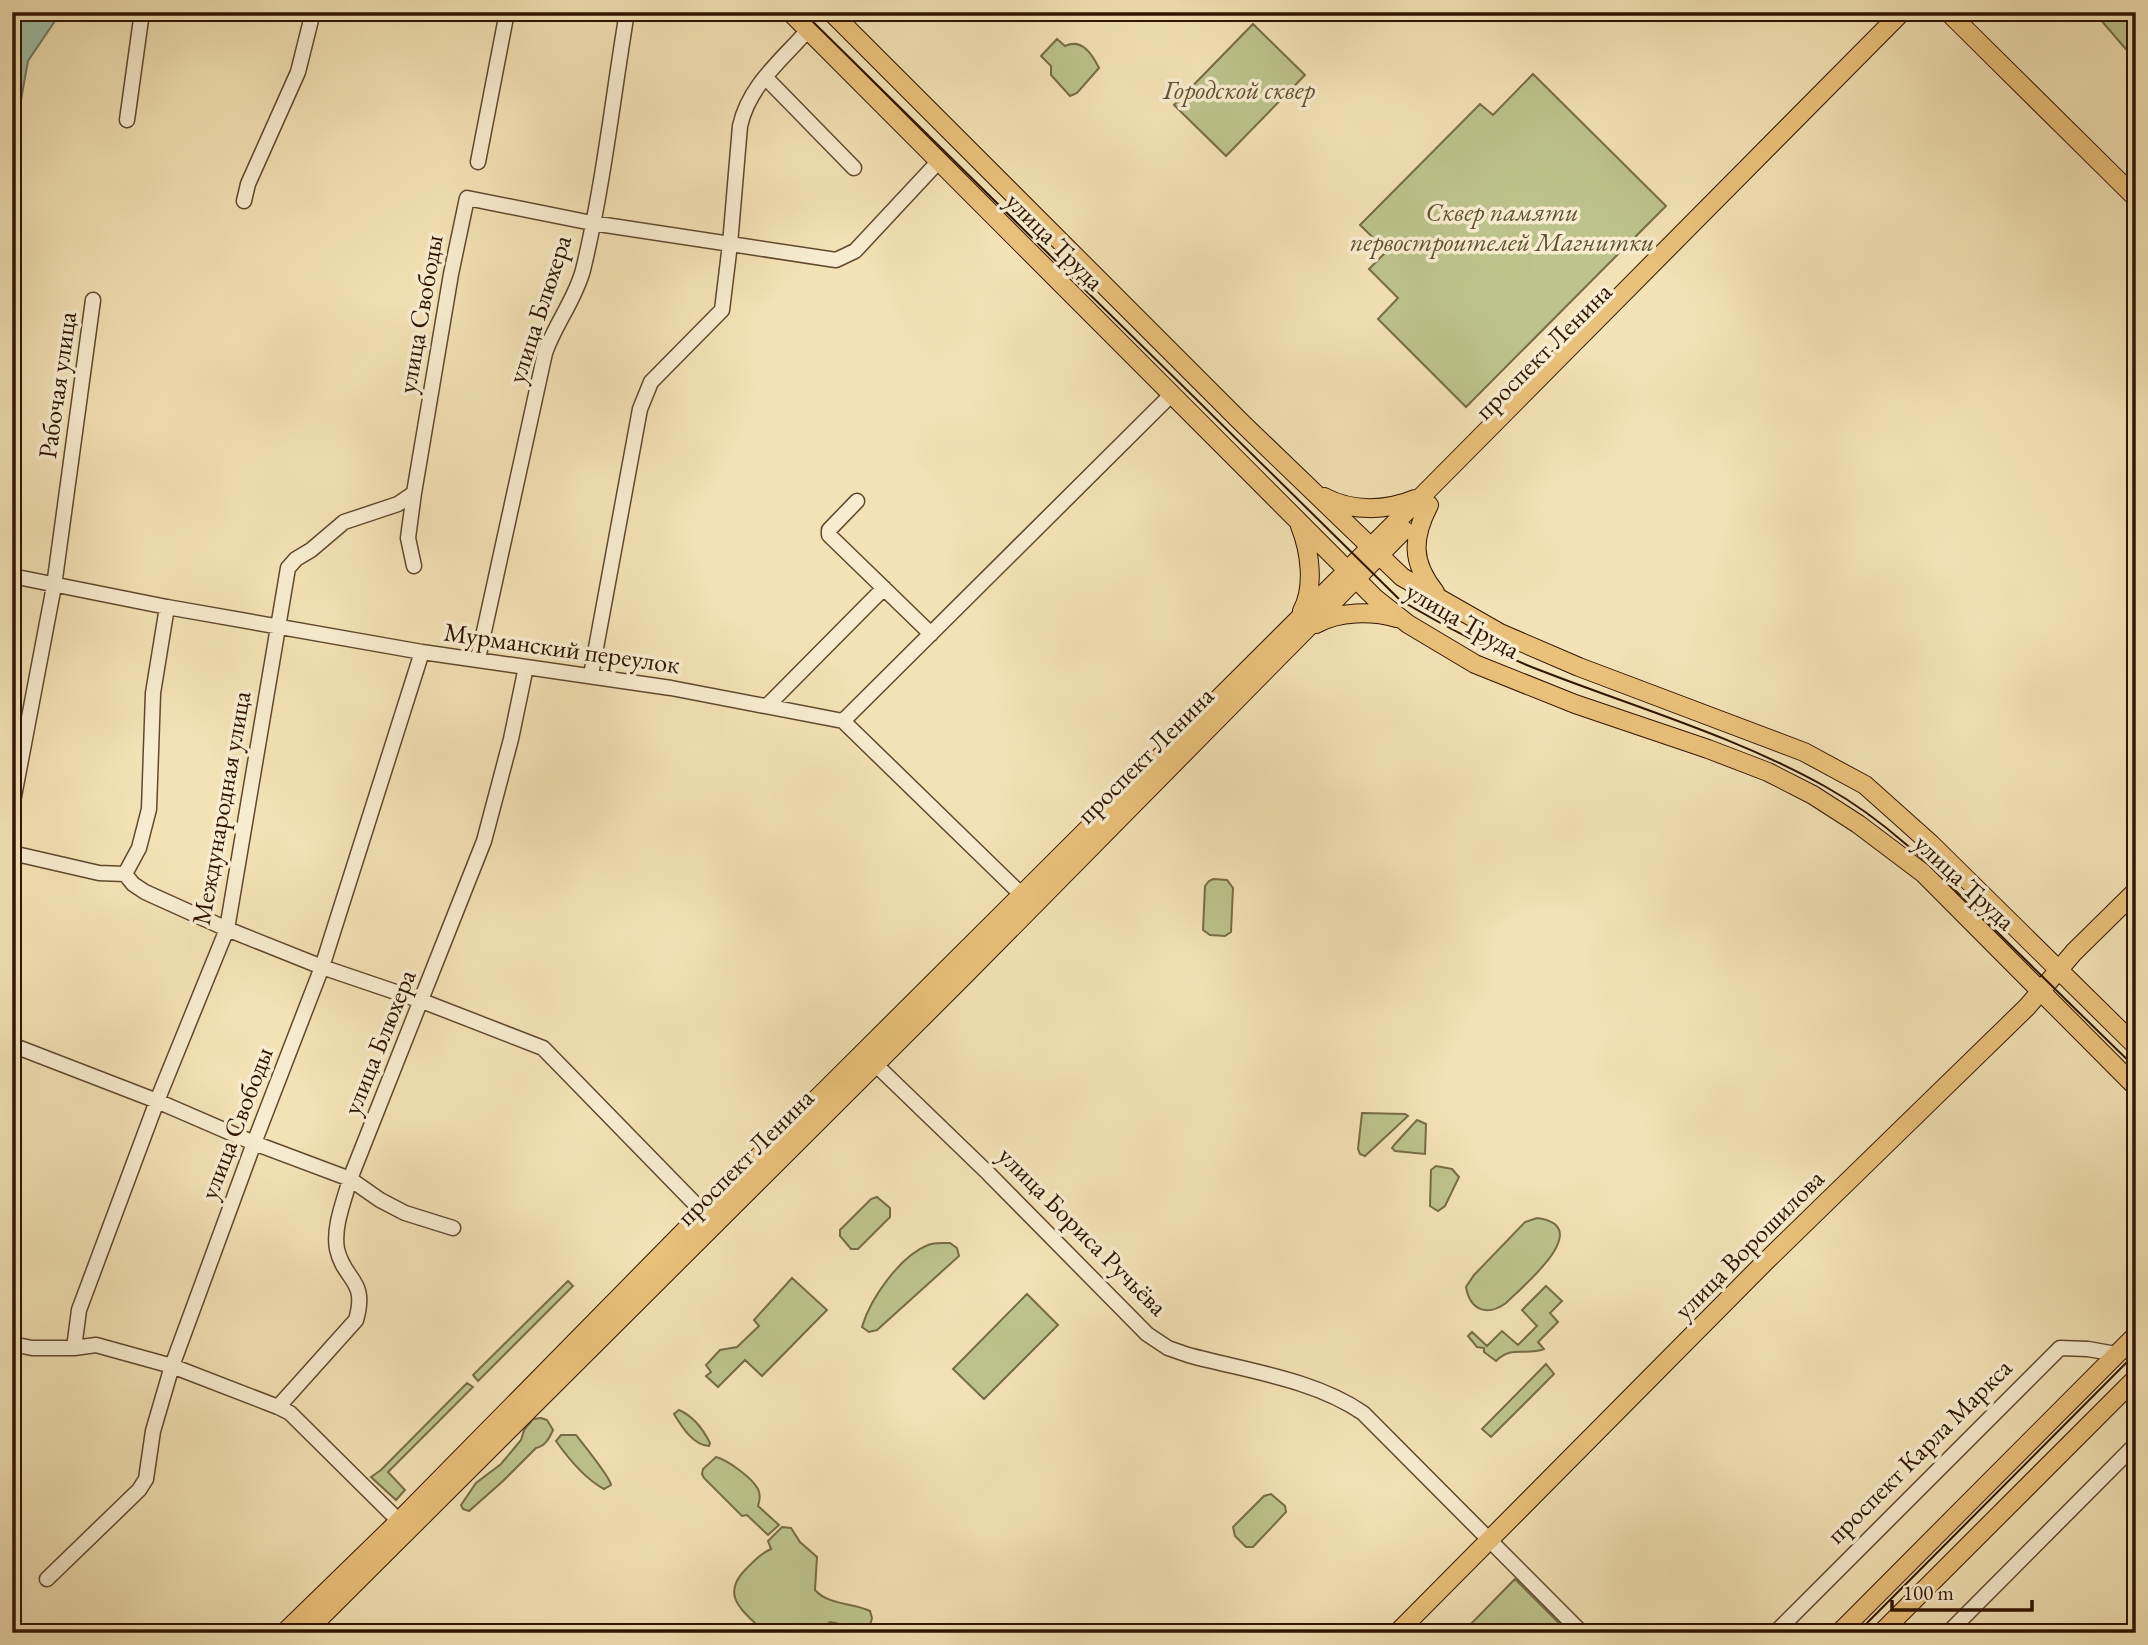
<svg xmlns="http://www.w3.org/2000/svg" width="2148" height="1645" font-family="'EB Garamond',serif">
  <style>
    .green { fill: #bdc38c; stroke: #766c46; stroke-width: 2 }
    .water { fill: #9dbfa8; stroke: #717b65; stroke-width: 2 }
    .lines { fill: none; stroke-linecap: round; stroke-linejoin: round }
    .minor-casing { stroke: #61482d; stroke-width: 17 }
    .major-casing { stroke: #301400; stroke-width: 20 }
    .minor { stroke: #f7eccf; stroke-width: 14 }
    .major { stroke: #eac17a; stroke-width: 18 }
    .tram { stroke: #301400; stroke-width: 2 }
    .labels { text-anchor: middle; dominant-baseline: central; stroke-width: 7; stroke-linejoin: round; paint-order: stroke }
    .park-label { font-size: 26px; font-style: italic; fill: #615131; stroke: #f7eccf }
    .street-label { font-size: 26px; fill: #301400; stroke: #f7eccf }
  </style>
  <rect width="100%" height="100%" fill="#f3e2b5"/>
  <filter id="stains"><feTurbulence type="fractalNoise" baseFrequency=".00286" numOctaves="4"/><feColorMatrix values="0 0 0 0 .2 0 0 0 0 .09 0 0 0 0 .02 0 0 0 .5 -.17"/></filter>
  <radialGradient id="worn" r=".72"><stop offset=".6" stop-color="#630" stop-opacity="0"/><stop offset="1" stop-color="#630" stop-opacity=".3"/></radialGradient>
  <path class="green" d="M 2094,12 L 2136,12 L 2136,61 Z
    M 1253,24 L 1305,75 L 1226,156 L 1174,105 Z
    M 1057,39 L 1065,46 C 1082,38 1092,54 1099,68 L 1077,93 L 1070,96 L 1051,75 L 1051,66 L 1041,56 Z
    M 1533,74 L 1666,206 L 1466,407 L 1378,319 L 1398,298 L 1369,269 L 1387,251 L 1360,225 L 1480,104 L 1493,115 Z
    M 1213,879 L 1227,880 L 1233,888 L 1231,932 L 1225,936 L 1210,935 L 1203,930 L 1205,886 L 1209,881 Z
    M 1362,1113 L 1405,1114 L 1408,1116 L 1365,1156 L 1360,1154 L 1358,1149 Z
    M 1417,1120 L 1426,1124 L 1425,1154 L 1395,1151 L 1392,1148 L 1395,1144 Z
    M 1436,1166 L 1452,1169 L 1459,1177 L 1445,1206 L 1438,1211 L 1430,1206 L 1431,1170 Z
    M 877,1197 L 890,1208 L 890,1217 L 858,1249 L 851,1249 L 840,1236 L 840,1230 L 871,1199 Z
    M 1537,1218 C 1597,1226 1522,1287 1506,1303 C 1487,1317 1470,1310 1466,1287 L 1474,1275 L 1525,1222 Z
    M 950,1243 L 957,1248 L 959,1256 L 877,1330 L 869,1332 L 862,1327 C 870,1299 900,1256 928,1245 C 934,1242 943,1243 950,1243 Z
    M 792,1278 L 827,1310 L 762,1376 L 745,1360 L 718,1387 L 706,1376 L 711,1372 L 706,1365 L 720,1350 L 737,1347 L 759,1326 L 754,1320 Z
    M 568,1281 L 573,1286 L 478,1381 L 473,1375 Z
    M 1546,1286 L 1562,1301 L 1550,1313 L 1558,1322 L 1538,1342 L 1544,1349 C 1526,1356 1511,1345 1496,1361 L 1484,1352 L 1484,1348 L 1477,1347 L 1468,1336 L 1472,1332 L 1487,1346 L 1502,1331 L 1518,1345 L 1537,1326 L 1522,1310 Z
    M 1027,1294 L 1058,1325 L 984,1399 L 953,1369 Z
    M 1546,1364 L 1554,1374 L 1491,1437 L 1482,1429 Z
    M 467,1383 L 473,1387 L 388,1472 L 405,1490 L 396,1500 L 371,1477 L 381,1470 Z
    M 679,1410 C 693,1416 703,1429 710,1443 L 709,1446 C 693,1445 682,1427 674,1414 Z
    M 541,1418 L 547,1420 L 553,1430 C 549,1439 545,1446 536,1448 L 503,1481 L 469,1511 L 463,1509 L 461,1505 L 476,1483 L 501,1464 L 521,1440 L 524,1430 L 533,1419 Z
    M 561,1435 L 576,1435 C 583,1444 610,1477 611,1485 L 604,1489 C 585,1479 568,1458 556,1441 Z
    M 716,1457 C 728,1460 752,1478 758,1489 C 761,1495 760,1500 758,1506 L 779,1525 L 768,1535 L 747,1515 L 742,1516 L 704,1478 L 702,1474 L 703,1469 Z
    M 1271,1494 L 1285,1506 L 1286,1512 L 1253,1547 L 1246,1547 L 1235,1536 L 1233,1527 L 1264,1496 Z
    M 782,1527 L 791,1528 L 800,1542 L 817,1557 L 815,1590 C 828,1605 853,1603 870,1611 L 872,1618 L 868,1633 L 852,1633 L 836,1623 L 830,1622 L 816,1633 L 765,1633 C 745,1612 719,1597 745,1570 C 754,1561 760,1554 771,1549 L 768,1541 Z
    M 1515,1579 L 1569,1633 L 1462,1633 Z"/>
  <path class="water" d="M 12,12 L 61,12 L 28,61 L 19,111 L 12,131 Z"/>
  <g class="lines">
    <g class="minor-casing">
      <path id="minor" d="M 765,77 L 854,168
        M 127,120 L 142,12
        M 478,162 L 507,12
        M 244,201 L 248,184 L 298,72 L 313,12
        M 857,501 L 829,530 L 829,535 L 931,634
        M 414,566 L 408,538 L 414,493 L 451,274 L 467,198 L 592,223 L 836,260 L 855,251 L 939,161
        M 12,576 L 167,607 L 422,652 L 671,688 L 843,721 L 1027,900
        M 478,659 L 545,353 C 555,324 575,300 583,270 C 603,188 613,96 627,12
        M 591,675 L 640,409 L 651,382 L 722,310 L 730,244 L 740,126 C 749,85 782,60 808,30
        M 767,706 L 884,588
        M 843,721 L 1171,395
        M 12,807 L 54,586 L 93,300
        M 12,853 L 99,873 L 125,874
        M 125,874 L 133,884 L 145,892 L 227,929 L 322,967 L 422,1001 L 543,1048 L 703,1212
        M 125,874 L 139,848 L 149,809 L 153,693 L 167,607
        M 12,1045 L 157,1101 L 254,1143 L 350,1179 L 380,1200 L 405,1213 L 453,1228
        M 874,1063 L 988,1173 L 1147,1334 L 1168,1348 L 1188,1355 C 1247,1371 1313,1379 1363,1413 L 1582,1633
        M 12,1344 L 32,1348 L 74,1348 L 96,1345 L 172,1366 L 278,1407 L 290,1413 L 399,1521
        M 74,1348 L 79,1310 L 157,1101 L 227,929 L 288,568 L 296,559 L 311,550 L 344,522 L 398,504 L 414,493
        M 278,1407 L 356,1320 C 368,1279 344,1281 337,1249 C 333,1227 344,1201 350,1179 L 484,841 L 511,739 L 526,667
        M 47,1579 L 139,1490 L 146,1479 L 153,1431 L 172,1366 L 254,1143 L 322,967 L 422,652
        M 1775,1633 L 2060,1348 L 2088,1349 L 2116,1354
        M 1948,1633 L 2136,1444"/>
    </g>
    <g class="major-casing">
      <path id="major" d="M 790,12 L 1375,598 L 1408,624 L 1475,664 L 1575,704 L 1708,749 L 1768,772 L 1813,795 L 1858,824 L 1923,873 L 2136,1087
        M 831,12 L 1243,424 L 1402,577 L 1500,633 L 1579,667 L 1804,752 L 1865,785 L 1931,844 L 2136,1046
        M 1948,12 L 2136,198
        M 1324,497 C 1352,512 1386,511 1415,499
        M 1429,505 C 1412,538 1411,562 1435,592
        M 1300,526 C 1310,551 1315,587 1302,611
        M 1316,624 C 1339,611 1372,611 1397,618
        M 284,1633 L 399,1521 L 703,1212 L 1421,497 L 1902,12
        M 305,1633 L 967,973 L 1404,530
        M 1397,1633 L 1765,1262 L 2027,1007 L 2074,952 L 2136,891
        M 1839,1633 L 2136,1335
        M 1881,1633 L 2136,1378"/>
    </g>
    <use href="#minor" class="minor"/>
    <use href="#major" class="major"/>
    <path class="tram" d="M 803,12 L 1400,600 C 1446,627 1492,652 1542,671 C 1637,708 1737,737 1826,787 C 1889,822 1938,873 1988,923 C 2037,971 2086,1020 2136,1068
      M 1857,1633 L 2136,1353"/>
  </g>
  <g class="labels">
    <g class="park-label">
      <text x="1239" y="90">Городской сквер</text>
      <text x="1502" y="212">Сквер памяти<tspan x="1502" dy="30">первостроителей Магнитки</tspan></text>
    </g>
    <g class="street-label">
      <text transform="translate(1055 241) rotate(45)">улица Труда</text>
      <text transform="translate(539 309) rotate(-72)">улица Блюхера</text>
      <text transform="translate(420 314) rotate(-80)">улица Свободы</text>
      <text transform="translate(1543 351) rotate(-45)">проспект Ленина</text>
      <text transform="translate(57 385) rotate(-82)">Рабочая улица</text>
      <text transform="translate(1463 620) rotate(30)">улица Труда</text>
      <text transform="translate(562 648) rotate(8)">Мурманский переулок</text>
      <text transform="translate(1145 755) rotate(-45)">проспект Ленина</text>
      <text transform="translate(221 808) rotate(-80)">Международная улица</text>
      <text transform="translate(1965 882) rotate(43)">улица Труда</text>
      <text transform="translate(379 1042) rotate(-68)">улица Блюхера</text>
      <text transform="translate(236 1123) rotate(-69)">улица Свободы</text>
      <text transform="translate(745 1157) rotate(-45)">проспект Ленина</text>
      <text transform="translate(1083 1231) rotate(45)">улица Бориса Ручьёва</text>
      <text transform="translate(1749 1244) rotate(-45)">улица Ворошилова</text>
      <text transform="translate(1919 1451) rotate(-45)">проспект Карла Маркса</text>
    </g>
  </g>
  <rect width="2148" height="1645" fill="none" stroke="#f3e2b5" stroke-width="42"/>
  <rect x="14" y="14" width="2120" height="1617" fill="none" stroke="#301400" stroke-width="3.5"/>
  <rect x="21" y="21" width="2106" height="1603" fill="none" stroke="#301400" stroke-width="2"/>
  <path d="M1892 1600v10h140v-10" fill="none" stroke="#301400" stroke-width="3.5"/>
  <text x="1903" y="1600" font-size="21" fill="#301400" stroke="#f7eccf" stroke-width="5" paint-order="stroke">100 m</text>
  <rect width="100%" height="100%" filter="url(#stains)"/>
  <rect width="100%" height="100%" fill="url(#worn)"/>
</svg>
